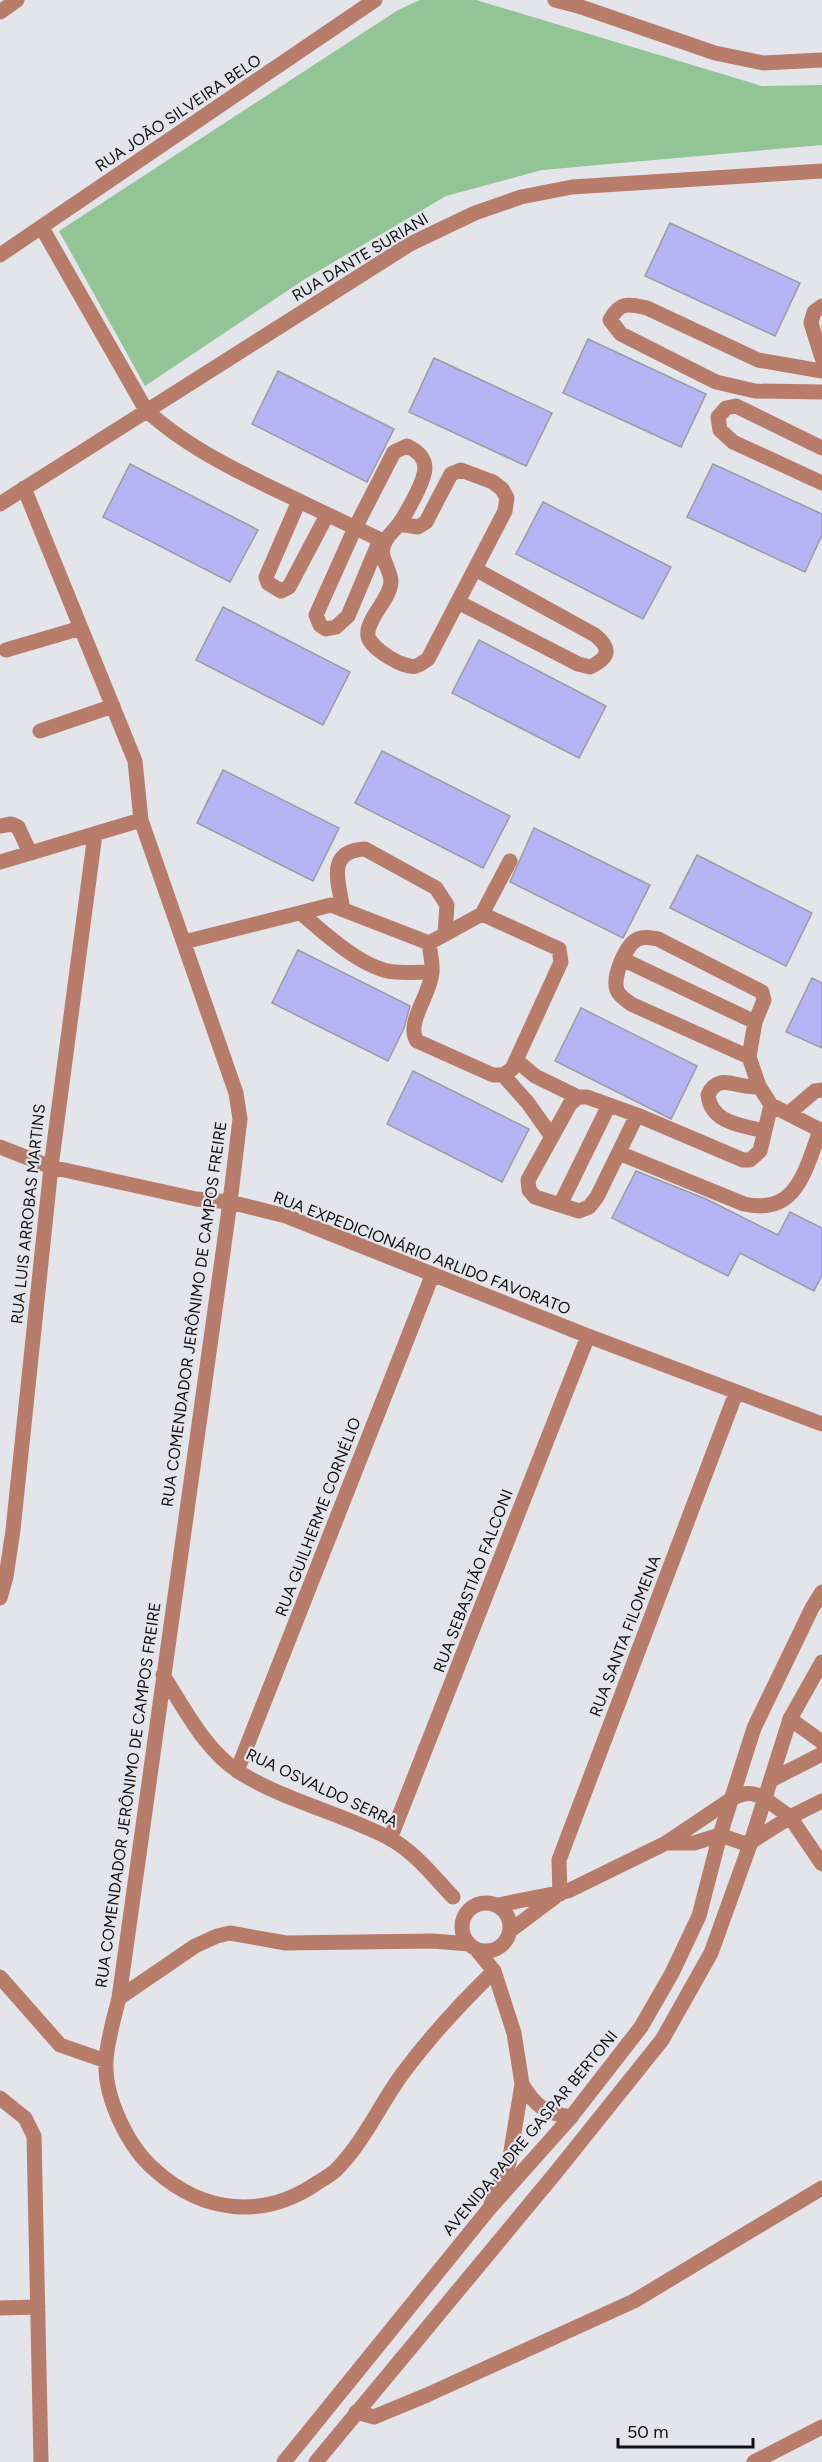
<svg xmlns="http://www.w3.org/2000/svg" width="822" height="2462" font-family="Figtree,sans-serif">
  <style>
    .green { fill: #93c495 }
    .building { fill: #b5b4f4; stroke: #9b9ba2; stroke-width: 1.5 }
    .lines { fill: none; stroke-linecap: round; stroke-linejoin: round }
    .minor { stroke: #b77d6a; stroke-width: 15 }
    .tertiary { stroke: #b77d6a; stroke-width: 15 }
    .labels { text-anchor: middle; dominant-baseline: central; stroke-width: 4.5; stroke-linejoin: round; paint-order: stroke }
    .street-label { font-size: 16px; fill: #101012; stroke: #e4e4eb }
  </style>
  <rect width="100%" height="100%" fill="#e4e4eb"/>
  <path class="green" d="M 420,0 L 476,0 L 762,86 L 822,85 L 822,145 L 542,170 L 446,196 L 305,279 L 145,386 L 59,231 L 398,10 Z"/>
  <path class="building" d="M 670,223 L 800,283 L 775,336 L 645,276 Z
    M 588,339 L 706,394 L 681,447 L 563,393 Z
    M 434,358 L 552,413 L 526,466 L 409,412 Z
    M 278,371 L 394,429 L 367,482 L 252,424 Z
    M 130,464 L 258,530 L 230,582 L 103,517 Z
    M 713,464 L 822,514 L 822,535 L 805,572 L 687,517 Z
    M 543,502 L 671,567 L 643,619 L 516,554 Z
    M 223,607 L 350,672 L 323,725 L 196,660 Z
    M 479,640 L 606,706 L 579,758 L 452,693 Z
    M 382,751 L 510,816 L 483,868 L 355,803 Z
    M 223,770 L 339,828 L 313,881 L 197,823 Z
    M 534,828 L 650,885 L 623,938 L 510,882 Z
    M 697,855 L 812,913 L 786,966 L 670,908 Z
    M 298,950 L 410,1006 L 404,1028 L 388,1061 L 272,1003 Z
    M 812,978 L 822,983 L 822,1048 L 786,1032 Z
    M 581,1008 L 697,1066 L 671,1119 L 555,1061 Z
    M 413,1071 L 529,1129 L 502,1182 L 387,1124 Z
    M 636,1171 L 706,1199 L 778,1235 L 790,1212 L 822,1228 L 822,1275 L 814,1291 L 740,1253 L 728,1276 L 612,1218 Z"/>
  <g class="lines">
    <path class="minor" d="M 555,0 L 578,6 L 715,53 L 763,63 L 822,60
      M 0,12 L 17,0
      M 42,228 L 146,410 C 183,444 227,466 272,488 C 309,506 347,524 385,542
      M 0,255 L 375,0
      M 822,306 L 814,312 L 811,323 L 822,358
      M 822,371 L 758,360 L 647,308 C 629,304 620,301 610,320 L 621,334 L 716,382 L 755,391 L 822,392
      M 822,448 L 736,406 L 726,408 L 718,417 L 720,430 L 733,442 L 822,483
      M 24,488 L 135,761 L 141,820 L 236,1093 L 240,1119 L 230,1202 L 119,1998
      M 299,501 L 266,577 L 268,583 L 281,591 L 289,587 L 327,515
      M 0,504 L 410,244 L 475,213 L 521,197 L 572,187 L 822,171
      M 380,540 L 348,616 L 336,627 L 326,629 L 320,625 L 316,615 L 355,528 L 394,452 L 407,446 C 418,451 428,460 424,474 C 422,485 406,514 399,524 C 395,530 388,535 385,542 C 377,557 391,568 391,582 C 390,600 365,620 368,636 C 370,648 405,670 416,666 C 420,665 425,661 428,659 L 505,511 L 507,498 L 502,489 L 493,482 L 461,470 L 451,474 L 426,522 L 418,527 L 399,524
      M 458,602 L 578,664 L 590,667 C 609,658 612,649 595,635 L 475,569
      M 6,650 L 81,628
      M 40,731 L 113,706
      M 0,826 L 11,824 L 18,827 L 30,853
      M 0,862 L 141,820
      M 343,910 C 339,883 325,851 365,849 L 436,888 L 447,905 L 445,933
      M 301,913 C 324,933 364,970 395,972 C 407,973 420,972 432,972
      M 482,914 L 559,949 L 561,962 L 512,1069 L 503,1075 L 493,1075 L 417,1041 C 405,1023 431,994 432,972 C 433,963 430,953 429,943 Z
      M 482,914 L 510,861
      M 184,942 L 331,905 L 429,943
      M 622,959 L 755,1022
      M 749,1057 L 631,1004 C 626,1000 619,996 617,990 C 612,977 626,944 638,939 C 645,936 651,938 658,939 L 762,992 L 764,1000 L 755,1022 L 749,1057 L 759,1086 L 771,1105 L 822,1131
      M 516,1060 L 535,1076 L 578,1097
      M 503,1075 L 528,1103 L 552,1137
      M 759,1086 C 739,1091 719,1070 708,1095 C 711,1123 741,1125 764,1131
      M 788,1114 L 815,1091 L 822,1090
      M 637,1115 L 597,1197 L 589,1207 L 579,1211 L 535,1197 L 529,1190 L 528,1180 L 570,1104 L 578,1097 L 587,1097 L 637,1115 L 743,1160 L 750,1160 L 760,1151 L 771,1105
      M 0,1147 L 51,1167 L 196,1199 L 230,1202 L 286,1216 L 588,1336 L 822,1424
      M 619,1153 L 744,1204 C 797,1216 805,1170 820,1131
      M 560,1205 L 609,1105
      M 0,1598 L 6,1577 L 13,1530 L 51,1167 L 95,834
      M 163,1675 C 184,1708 205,1750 239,1772 C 285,1801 341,1813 389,1838 C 415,1852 434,1877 453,1897
      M 790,1719 L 822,1742
      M 237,1771 L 432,1276
      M 771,1780 L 822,1754
      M 764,1798 L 790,1817 L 822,1864
      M 390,1839 L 588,1336
      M 751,1842 L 790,1817 L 822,1801
      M 666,1843 L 694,1843 L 720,1835
      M 560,1894 L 559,1860 L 736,1393
      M462 1927a24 24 0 1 1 48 0a24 24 0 1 1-48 0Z
      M 498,1905 L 568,1891 L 666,1843 L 733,1798
      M 511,1930 L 555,1897
      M 469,1944 L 433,1941 L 286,1943 L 230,1933 L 217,1936 L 195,1946 L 119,1998 C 114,2018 107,2041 106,2061 C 104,2097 128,2147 155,2170 C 203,2213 263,2220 317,2183 C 323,2179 331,2175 336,2170 C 364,2142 380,2104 403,2073 C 432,2034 459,2005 494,1971
      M 476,1949 L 494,1971 L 514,2033 L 522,2084 L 509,2163 L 491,2204
      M 0,1977 L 60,2045 L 106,2061
      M 522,2084 C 535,2106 545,2113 571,2117
      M 0,2098 L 25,2118 L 34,2136 L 41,2462
      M 0,2308 L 38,2307
      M 356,2412 L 374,2417 L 427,2395 L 634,2301 L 822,2188
      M 754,2462 L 822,2427"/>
    <path class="tertiary" d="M 733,1798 C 746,1792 752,1792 764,1798
      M 720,1835 L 743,1843 L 751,1842
      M 284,2462 L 489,2209 L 571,2117 L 641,2027 L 672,1973 L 699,1916 L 720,1835 L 754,1728 L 812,1608 L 822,1592
      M 316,2462 L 553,2176 L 662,2040 L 711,1953 L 751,1842 L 790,1719 L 822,1662"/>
  </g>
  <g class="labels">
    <g class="street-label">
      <text transform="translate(178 113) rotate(-34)">RUA JOÃO SILVEIRA BELO</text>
      <text transform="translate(360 257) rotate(-31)">RUA DANTE SURIANI</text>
      <text transform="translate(28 1214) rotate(-84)">RUA LUIS ARROBAS MARTINS</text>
      <text transform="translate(422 1253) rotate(21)">RUA EXPEDICIONÁRIO ARLIDO FAVORATO</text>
      <text transform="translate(194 1314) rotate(-82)">RUA COMENDADOR JERÔNIMO DE CAMPOS FREIRE</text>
      <text transform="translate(318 1517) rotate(-69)">RUA GUILHERME CORNÉLIO</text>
      <text transform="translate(473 1581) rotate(-69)">RUA SEBASTIÃO FALCONI</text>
      <text transform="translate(625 1636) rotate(-69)">RUA SANTA FILOMENA</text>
      <text transform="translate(322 1788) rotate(25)">RUA OSVALDO SERRA</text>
      <text transform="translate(128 1795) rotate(-82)">RUA COMENDADOR JERÔNIMO DE CAMPOS FREIRE</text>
      <text transform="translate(530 2133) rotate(-50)">AVENIDA PADRE GASPAR BERTONI</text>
    </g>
  </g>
  <path d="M618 2438v9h135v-9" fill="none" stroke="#101012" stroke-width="3"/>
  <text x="627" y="2438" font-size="18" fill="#101012" stroke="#e4e4eb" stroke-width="4.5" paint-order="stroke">50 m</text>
</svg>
